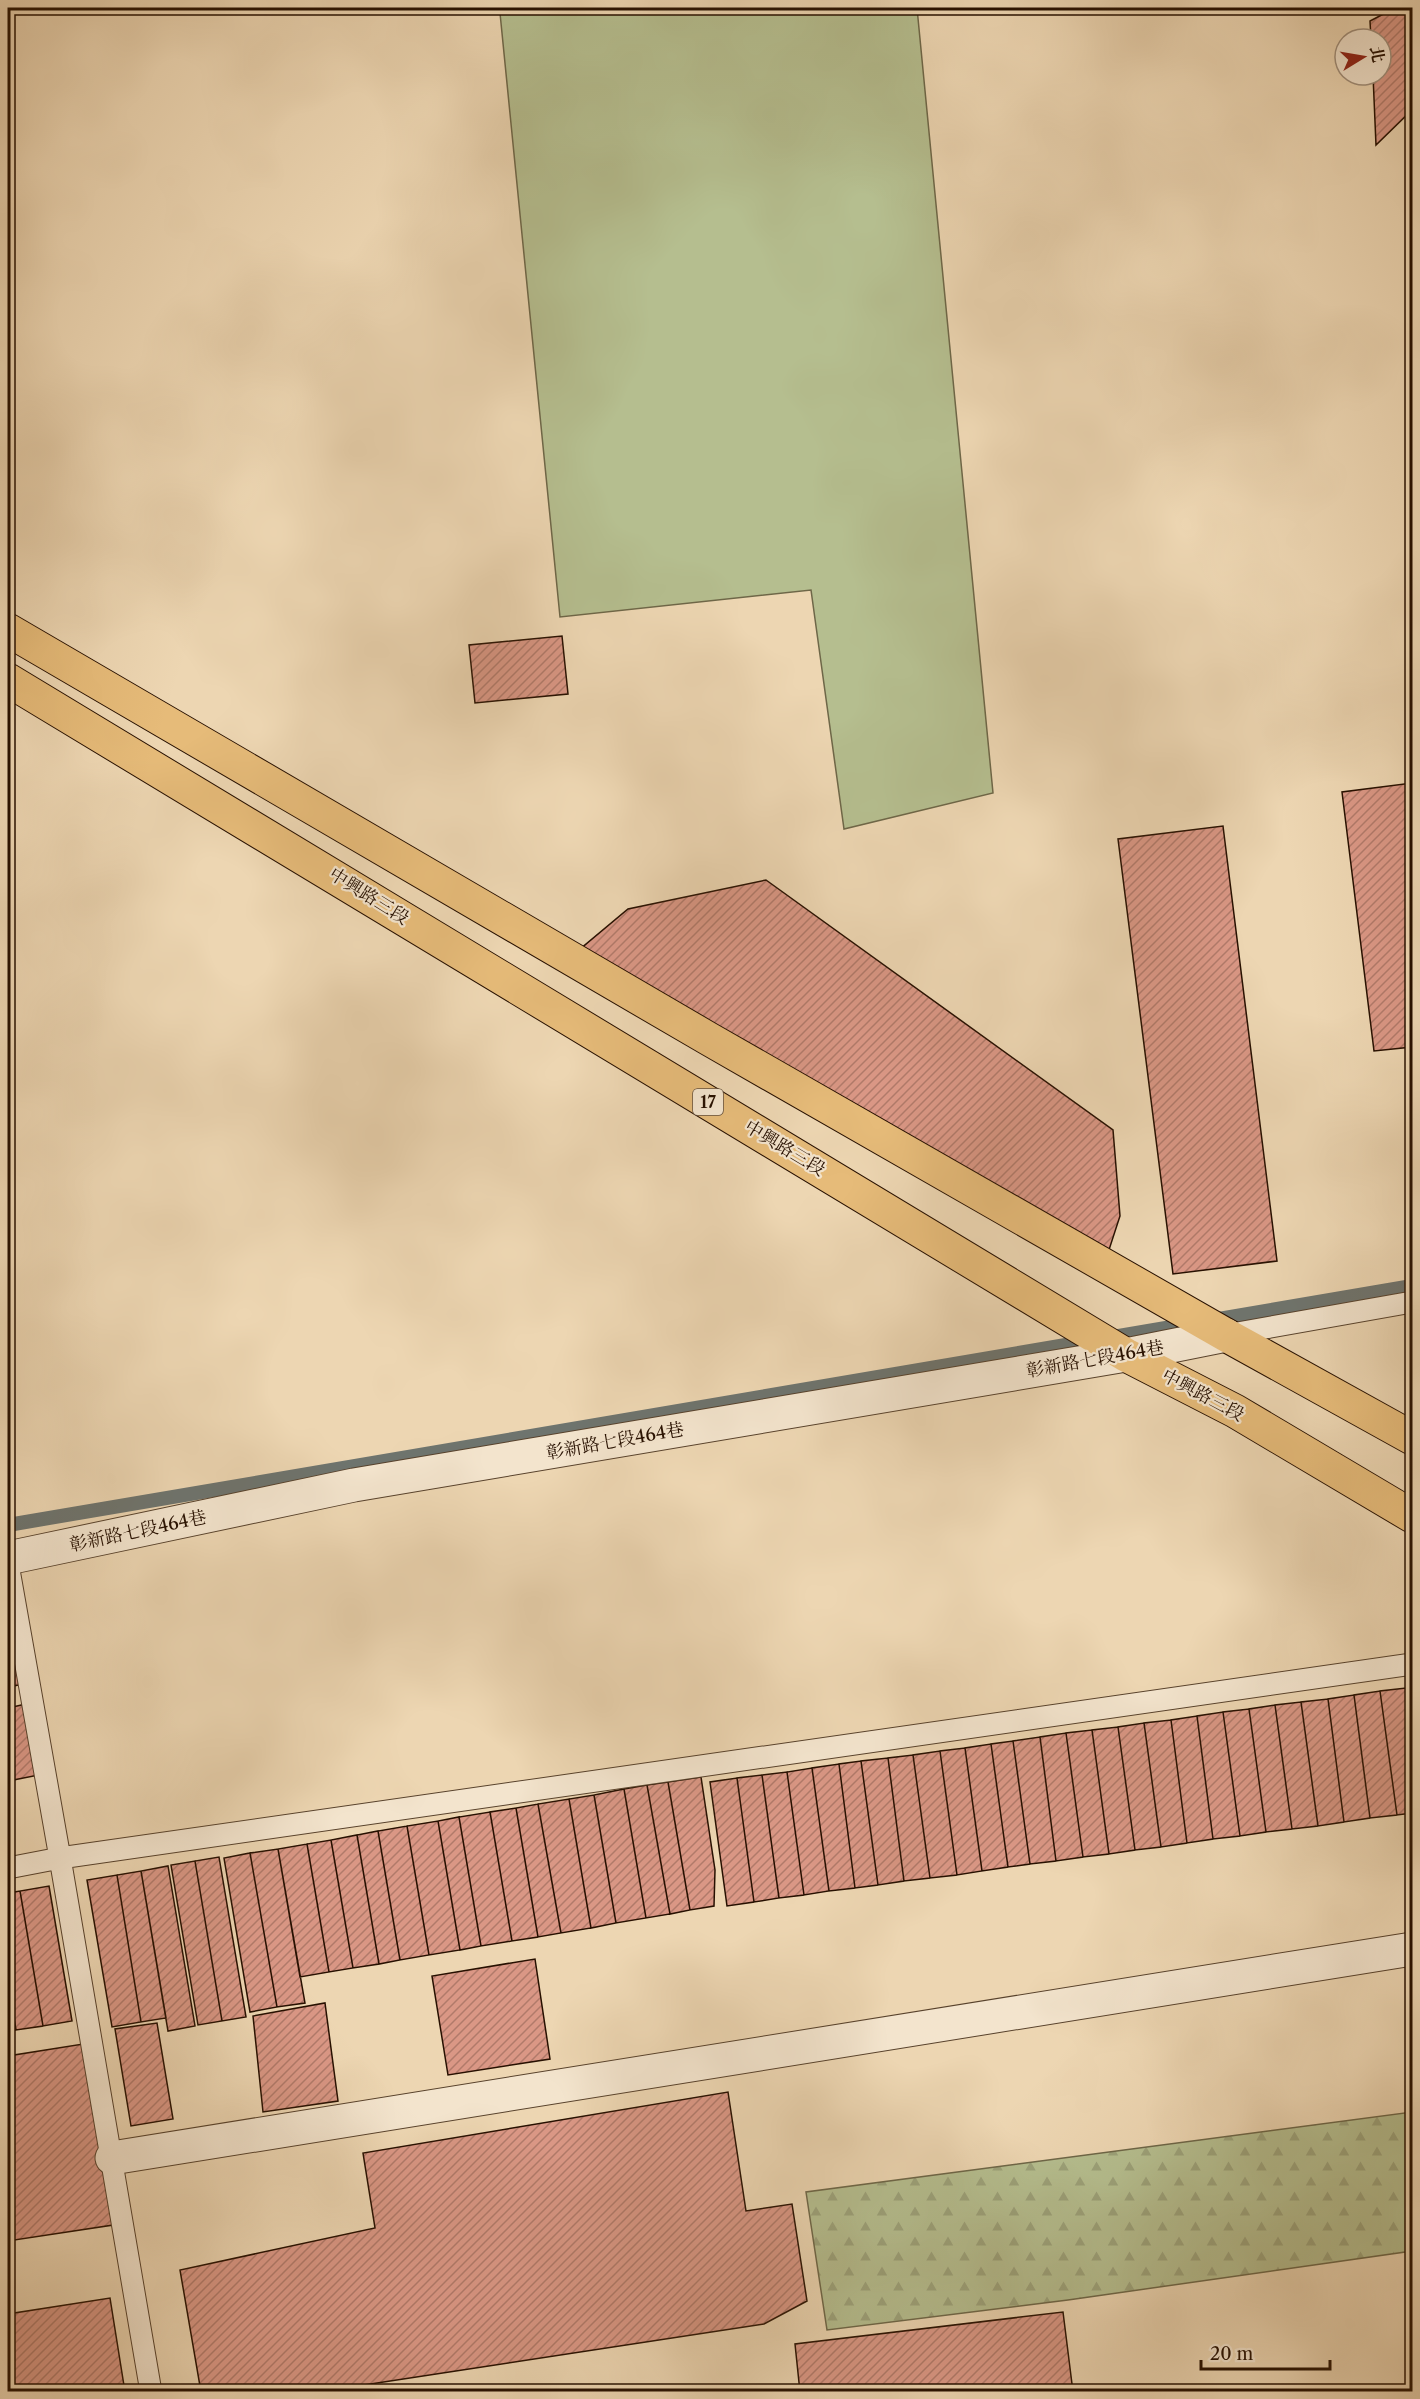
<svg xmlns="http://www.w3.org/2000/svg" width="1420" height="2399" font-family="'Libre Caslon Text','Noto Serif TC',serif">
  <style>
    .grass { fill: #b5be8f; stroke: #6e6748; stroke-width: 1.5 }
    .forest { fill: url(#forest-firs); stroke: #6e6748; stroke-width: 1.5 }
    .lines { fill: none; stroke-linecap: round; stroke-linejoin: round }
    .stream { stroke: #6e746e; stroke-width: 14 }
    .building { fill: url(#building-hatch); stroke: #271000; stroke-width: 1.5 }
    .service-casing { stroke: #58422c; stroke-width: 23 }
    .minor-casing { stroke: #58422c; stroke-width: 35 }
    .tertiary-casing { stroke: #58422c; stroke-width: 35 }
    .primary-casing { stroke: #271000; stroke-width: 35 }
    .service { stroke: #f3e4cd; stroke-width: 21 }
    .minor { stroke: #f3e4cd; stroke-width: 33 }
    .tertiary { stroke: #f3e4cd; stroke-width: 33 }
    .primary { stroke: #e6bb79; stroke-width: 33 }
    .labels { text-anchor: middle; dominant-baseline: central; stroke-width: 4.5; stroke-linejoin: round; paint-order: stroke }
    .shield { fill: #f3e4cd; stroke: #64503e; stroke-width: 1.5 }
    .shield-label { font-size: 16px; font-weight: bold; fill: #271000 }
    .street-label { font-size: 18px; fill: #271000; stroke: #f3e4cd }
  </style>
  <defs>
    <pattern id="forest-firs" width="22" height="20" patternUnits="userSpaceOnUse" patternTransform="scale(1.5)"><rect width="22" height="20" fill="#b5be8f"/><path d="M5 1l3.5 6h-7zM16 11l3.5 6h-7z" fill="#9ca27a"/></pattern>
    <pattern id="building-hatch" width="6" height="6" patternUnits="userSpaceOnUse" patternTransform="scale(1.5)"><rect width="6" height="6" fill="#da9785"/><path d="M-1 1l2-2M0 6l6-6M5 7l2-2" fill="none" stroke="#b17a6a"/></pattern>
  </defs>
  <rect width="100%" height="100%" fill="#edd6b2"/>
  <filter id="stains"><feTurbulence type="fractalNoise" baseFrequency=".00333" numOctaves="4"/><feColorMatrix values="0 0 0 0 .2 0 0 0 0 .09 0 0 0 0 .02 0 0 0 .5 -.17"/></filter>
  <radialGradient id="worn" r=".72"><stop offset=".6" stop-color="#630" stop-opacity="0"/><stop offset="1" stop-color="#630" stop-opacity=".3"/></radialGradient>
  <path class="grass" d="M 714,8 L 917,8 L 993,793 L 844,829 L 811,590 L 560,617 L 500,13 Z"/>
  <path class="forest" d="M 1412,2112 L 1412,2251 L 1068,2300 L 827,2330 L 806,2192 Z"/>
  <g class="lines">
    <path class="stream" d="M 8,1525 L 1412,1286"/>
  </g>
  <path class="building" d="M 1395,8 L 1412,8 L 1412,110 L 1376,145 L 1373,75 L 1381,75 L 1381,39 L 1371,39 L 1370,21 Z
    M 562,636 L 568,694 L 475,703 L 469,645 Z
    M 1412,783 L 1412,1047 L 1374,1051 L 1342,792 Z
    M 1223,826 L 1277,1261 L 1173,1274 L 1118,839 Z
    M 766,880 L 1113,1130 L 1120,1216 L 1107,1256 L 579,950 L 628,909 Z
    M 8,1614 L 24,1684 L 8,1687 Z
    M 1412,1687 L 1412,1735 L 1406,1688 Z
    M 1406,1688 L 1412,1735 L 1412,1813 L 1397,1815 L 1380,1691 Z
    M 1380,1691 L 1397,1815 L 1370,1818 L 1354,1695 Z
    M 1354,1695 L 1370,1818 L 1344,1822 L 1328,1699 Z
    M 1328,1699 L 1344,1822 L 1318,1826 L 1301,1702 Z
    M 1301,1702 L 1318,1826 L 1292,1829 L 1275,1705 Z
    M 26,1704 L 39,1775 L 8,1781 L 8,1708 Z
    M 1275,1705 L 1292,1829 L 1266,1832 L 1249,1709 Z
    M 1249,1709 L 1266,1832 L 1240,1836 L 1223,1712 Z
    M 1223,1712 L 1240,1836 L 1213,1839 L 1197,1716 Z
    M 1197,1716 L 1213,1839 L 1187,1843 L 1171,1720 Z
    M 1171,1720 L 1187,1843 L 1161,1847 L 1144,1723 Z
    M 1144,1723 L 1161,1847 L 1135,1850 L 1118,1727 Z
    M 1118,1727 L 1135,1850 L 1109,1854 L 1092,1730 Z
    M 1092,1730 L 1109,1854 L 1083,1857 L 1066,1733 Z
    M 1066,1733 L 1083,1857 L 1056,1861 L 1040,1737 Z
    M 1040,1737 L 1056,1861 L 1030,1864 L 1013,1741 Z
    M 1013,1741 L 1030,1864 L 1008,1867 L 991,1744 Z
    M 991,1744 L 1008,1867 L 982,1871 L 965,1748 Z
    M 965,1748 L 982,1871 L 957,1875 L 940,1751 Z
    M 940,1751 L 957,1875 L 930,1878 L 913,1755 Z
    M 913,1755 L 930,1878 L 904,1881 L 888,1758 Z
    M 888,1758 L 904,1881 L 878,1885 L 861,1761 Z
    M 861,1761 L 878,1885 L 855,1888 L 839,1764 Z
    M 839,1764 L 855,1888 L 829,1891 L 812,1768 Z
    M 812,1768 L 829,1891 L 804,1895 L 787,1772 Z
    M 787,1772 L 804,1895 L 779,1898 L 762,1775 Z
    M 762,1775 L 779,1898 L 754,1902 L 737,1778 Z
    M 701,1777 L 715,1870 L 714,1906 L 690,1910 L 668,1782 Z
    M 737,1778 L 754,1902 L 727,1906 L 710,1782 Z
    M 668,1782 L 690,1910 L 670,1914 L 647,1785 Z
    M 647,1785 L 670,1914 L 646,1918 L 624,1789 Z
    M 624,1789 L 646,1918 L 616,1923 L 594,1795 Z
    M 594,1795 L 616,1923 L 591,1928 L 569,1799 Z
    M 569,1799 L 591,1928 L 561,1933 L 538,1804 Z
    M 538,1804 L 561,1933 L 538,1937 L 516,1808 Z
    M 516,1808 L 538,1937 L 512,1941 L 490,1812 Z
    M 490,1812 L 512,1941 L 481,1946 L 459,1817 Z
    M 459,1817 L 481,1946 L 460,1950 L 438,1821 Z
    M 438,1821 L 460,1950 L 429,1955 L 407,1826 Z
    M 407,1826 L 429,1955 L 400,1960 L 378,1831 Z
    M 378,1831 L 400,1960 L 379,1964 L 357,1835 Z
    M 357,1835 L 379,1964 L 353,1968 L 331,1840 Z
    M 331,1840 L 353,1968 L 329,1972 L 307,1844 Z
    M 307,1844 L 329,1972 L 300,1977 L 278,1849 Z
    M 278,1849 L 305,2003 L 277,2007 L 250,1853 Z
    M 250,1853 L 277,2007 L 250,2012 L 224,1858 Z
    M 219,1857 L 246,2017 L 222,2021 L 195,1861 Z
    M 195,1861 L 222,2021 L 198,2025 L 171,1865 Z
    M 168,1866 L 195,2026 L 168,2031 L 141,1871 Z
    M 141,1871 L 166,2018 L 141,2022 L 117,1875 Z
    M 117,1875 L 141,2022 L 112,2027 L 87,1880 Z
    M 49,1886 L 72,2021 L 43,2026 L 20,1891 Z
    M 20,1891 L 43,2026 L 16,2030 L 8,1981 L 8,1893 Z
    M 535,1959 L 550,2059 L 448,2075 L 432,1976 Z
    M 8,1981 L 16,2030 L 8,2032 Z
    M 325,2003 L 338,2101 L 263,2112 L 253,2016 Z
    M 157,2023 L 173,2119 L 131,2126 L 115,2029 Z
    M 83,2044 L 113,2225 L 8,2241 L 8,2056 Z
    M 728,2092 L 746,2211 L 792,2204 L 807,2301 L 764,2324 L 318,2392 L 201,2392 L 180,2270 L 375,2228 L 363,2153 Z
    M 110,2298 L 125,2392 L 8,2392 L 8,2314 Z
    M 1063,2312 L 1073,2392 L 800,2392 L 795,2344 Z"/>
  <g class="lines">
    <g class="service-casing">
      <path id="service" d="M 1226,1335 L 1412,1302
        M 8,1564 L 60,1858 L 151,2392
        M 8,1868 L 60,1858 L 1412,1664"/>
    </g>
    <g class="minor-casing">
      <path id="minor" d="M 112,2158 L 1412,1949"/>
    </g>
    <g class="tertiary-casing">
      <path id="tertiary" d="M 8,1558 L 354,1485 L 1126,1355 L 1226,1335"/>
    </g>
    <g class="primary-casing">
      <path id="primary" d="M 8,630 L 709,1039 L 1226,1335 L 1412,1438
        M 8,680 C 382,902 753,1130 1126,1355 L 1235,1411 L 1412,1516"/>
    </g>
    <use href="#service" class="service"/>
    <use href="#minor" class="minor"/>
    <use href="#tertiary" class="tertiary"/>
    <use href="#primary" class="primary"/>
  </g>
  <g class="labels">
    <rect class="shield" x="693" y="1089" width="30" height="26" rx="4.5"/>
    <g class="shield-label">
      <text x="708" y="1102">17</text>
    </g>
    <g class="street-label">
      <text transform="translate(369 896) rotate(32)">中興路三段</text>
      <text transform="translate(785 1148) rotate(31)">中興路三段</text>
      <text transform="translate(1095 1359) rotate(-10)">彰新路七段464巷</text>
      <text transform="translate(1203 1395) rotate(28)">中興路三段</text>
      <text transform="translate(615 1441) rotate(-10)">彰新路七段464巷</text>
      <text transform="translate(138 1531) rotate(-12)">彰新路七段464巷</text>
    </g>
  </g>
  <rect width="1420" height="2399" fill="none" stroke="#edd6b2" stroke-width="30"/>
  <rect x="9" y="9" width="1402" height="2381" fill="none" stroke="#271000" stroke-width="3"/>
  <rect x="15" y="15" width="1390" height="2369" fill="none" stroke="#271000" stroke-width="1.5"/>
  <g transform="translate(1363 57) rotate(79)"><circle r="28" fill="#f3e4cd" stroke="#a18f7b" stroke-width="1.5"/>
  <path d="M0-4.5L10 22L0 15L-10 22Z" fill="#8f2418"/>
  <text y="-9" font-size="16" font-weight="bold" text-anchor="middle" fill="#271000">北</text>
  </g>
  <path d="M1201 2360v9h129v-9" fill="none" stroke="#271000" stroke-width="3"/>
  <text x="1210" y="2360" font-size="18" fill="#271000" stroke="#f3e4cd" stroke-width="4.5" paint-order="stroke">20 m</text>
  <rect width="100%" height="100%" filter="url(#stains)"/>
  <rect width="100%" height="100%" fill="url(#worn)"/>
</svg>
